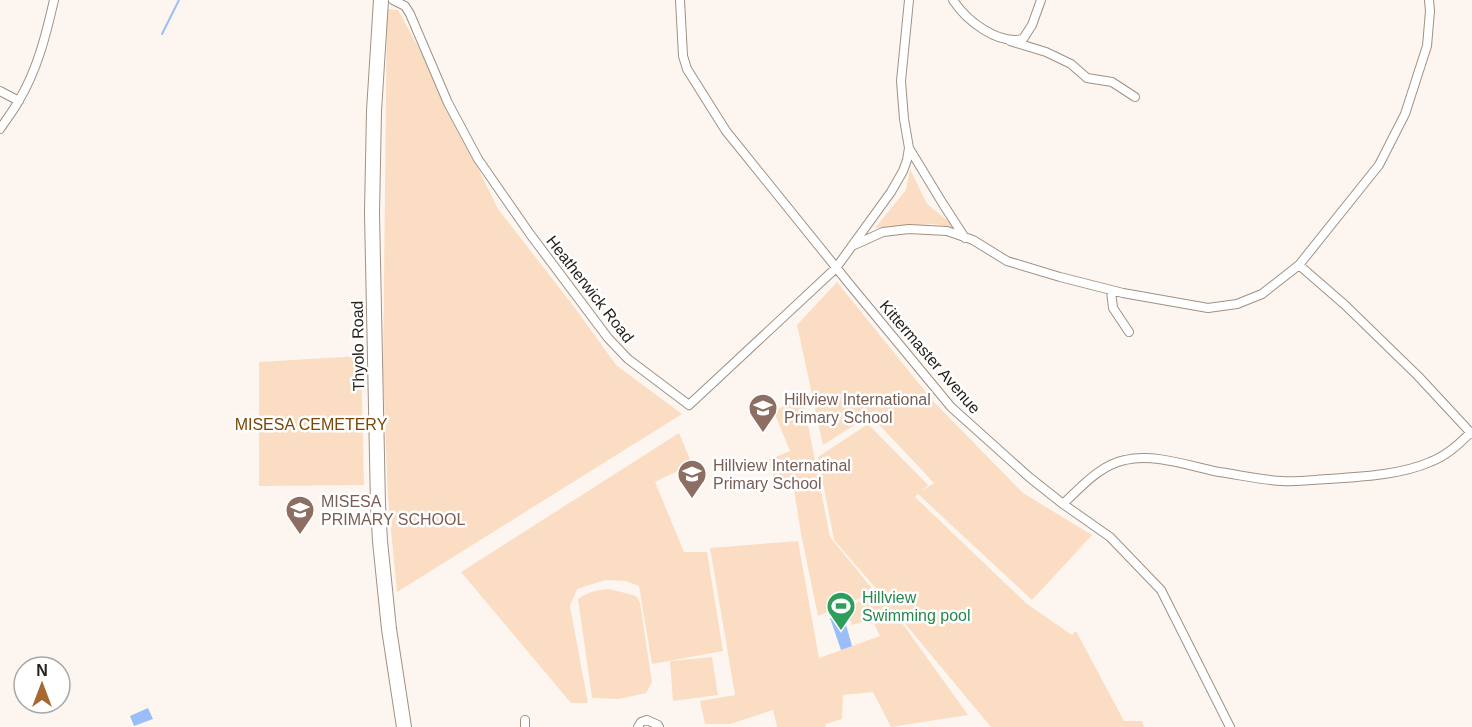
<svg xmlns="http://www.w3.org/2000/svg" width="1472" height="727" font-family="Arial,sans-serif">
  <style>
    .green { fill: #faddc2 }
    .water { fill: #9abef7 }
    .lines { fill: none; stroke-linecap: round; stroke-linejoin: round }
    .stream { stroke: #9abef7; stroke-width: 2 }
    .street-casing { stroke: #a09183; stroke-width: 10 }
    .highway-casing { stroke: #a09183; stroke-width: 16 }
    .street { stroke: #fff; stroke-width: 8 }
    .highway { stroke: #fff; stroke-width: 14 }
    .labels { text-anchor: middle; dominant-baseline: central; stroke-width: 5; stroke-linejoin: round; paint-order: stroke }
    .street-label { font-size: 16px; fill: #28221d; stroke: #fff }
    .education-label { font-size: 16px; fill: #785e54; stroke: #fff; text-anchor: start }
    .park-label { font-size: 16px; fill: #794808; stroke: #fff }
    .leisure-label { font-size: 16px; fill: #27864d; stroke: #fff; text-anchor: start }
  </style>
  <rect width="100%" height="100%" fill="#fdf6f0"/>
  <path class="green" d="M 387,9 L 398,10 L 422,54 L 498,209 L 575,308 L 616,365 L 682,414 L 397,592 L 388,498 L 383,372 Z
    M 910,169 L 927,204 L 957,228 L 932,224 L 875,228 L 906,190 Z
    M 837,282 L 933,401 L 1023,493 L 1092,535 L 1032,600 L 918,494 L 915,497 L 1027,604 L 1072,635 L 1076,631 L 1124,721 L 1142,721 L 1144,727 L 991,727 L 887,602 L 968,715 L 891,727 L 873,692 L 843,695 L 842,719 L 826,724 L 825,727 L 777,727 L 773,710 L 730,724 L 705,724 L 700,701 L 735,695 L 710,548 L 798,541 L 819,658 L 880,636 L 872,619 L 852,625 L 846,608 L 879,592 L 834,540 L 818,457 L 868,424 L 928,485 L 922,491 L 934,483 L 870,415 L 823,445 L 797,325 Z
    M 361,356 L 364,485 L 259,486 L 259,362 Z
    M 802,394 L 830,537 L 875,592 L 818,616 L 801,534 L 793,483 L 778,488 L 768,460 L 790,451 L 774,412 Z
    M 679,433 L 692,464 L 655,482 L 684,552 L 707,552 L 723,651 L 652,664 L 639,586 L 626,581 L 605,580 L 577,589 L 570,606 L 588,703 L 571,703 L 461,572 Z
    M 609,589 L 633,595 L 637,597 L 640,603 L 652,682 L 646,693 L 619,699 L 592,698 L 578,599 C 587,592 598,590 609,589 Z
    M 712,657 L 718,695 L 673,701 L 670,661 Z"/>
  <path class="water" d="M 843,614 L 852,646 L 841,650 L 830,618 Z
    M 148,708 L 153,719 L 134,726 L 130,716 Z"/>
  <g class="lines">
    <path class="stream" d="M 162,34 L 179,0"/>
    <g class="street-casing">
      <path id="street" d="M 393,0 L 405,6 L 410,14 L 448,103 L 478,159 L 530,234 L 608,338 L 628,359 L 689,405 L 836,268 L 891,192 L 903,171 L 907,160 L 909,148 L 904,119 L 901,81 L 909,0
        M 680,0 L 683,56 L 687,69 L 726,131 L 851,286 L 951,407 L 1029,477 L 1063,504 L 1110,537 L 1161,590 L 1230,727
        M 953,0 C 966,20 997,45 1023,39 L 1032,25 L 1041,0
        M 1010,41 L 1046,52 L 1071,64 L 1087,78 L 1112,82 L 1135,97
        M 0,91 L 19,101
        M 0,129 C 6,120 13,111 18,102 C 37,71 46,35 54,0
        M 909,148 L 943,204 L 965,238
        M 852,246 L 883,232 L 909,229 L 947,231 L 973,240 L 1007,261 L 1060,277 L 1123,293 L 1208,308 L 1237,304 L 1262,294 L 1299,265 L 1379,165 L 1405,114 L 1427,46 L 1430,11 L 1429,0
        M 1299,265 L 1345,305 L 1418,376 L 1472,434
        M 1111,291 L 1113,308 L 1129,332
        M 1063,504 C 1081,487 1100,465 1125,460 C 1153,453 1190,466 1219,472 C 1240,475 1261,480 1282,481 C 1297,482 1312,480 1327,479 C 1359,477 1401,475 1430,462 C 1446,456 1458,445 1470,433
        M 525,720 L 525,727
        M 638,727 L 641,722 L 647,720 L 658,725 L 659,727"/>
    </g>
    <g class="highway-casing">
      <path id="highway" d="M 381,0 L 374,111 L 372,213 L 378,505 L 380,541 L 389,629 L 404,727"/>
    </g>
    <use href="#street" class="street"/>
    <use href="#highway" class="highway"/>
  </g>
  <defs>
    <g id="school-pin" transform="scale(1.5)"><path d="M0 17L-7.5 6A9.5 9.5 0 1 1 7.5 6Z" fill="#8d6e63" stroke="#fff"/><path d="M0-5L7-2L0 1L-7-2ZM-4 1L0 2.5L4 1V4Q0 6-4 4Z" fill="#fff"/></g>
    <g id="stadium-pin" transform="scale(1.5)"><path d="M0 17L-7.5 6A9.5 9.5 0 1 1 7.5 6Z" fill="#2e9e5b" stroke="#fff"/><path d="M0-5a6.5 5 0 1 0 0 10a6.5 5 0 1 0 0-10ZM-3.5-1.8h7v3.6h-7Z" fill="#fff"/></g>
  </defs>
  <g fill-rule="evenodd">
    <use href="#school-pin" x="763" y="408"/>
    <use href="#school-pin" x="692" y="474"/>
    <use href="#school-pin" x="300" y="510"/>
    <use href="#stadium-pin" x="841" y="606"/>
  </g>
  <g class="labels">
    <g class="street-label">
      <text transform="translate(590 289) rotate(52)">Heatherwick Road</text>
      <text transform="translate(358 346) rotate(-91)">Thyolo Road</text>
      <text transform="translate(930 357) rotate(49)">Kittermaster Avenue</text>
    </g>
    <g class="education-label">
      <text x="784" y="399">Hillview International<tspan x="784" dy="18">Primary School</tspan></text>
      <text x="713" y="465">Hillview Internatinal<tspan x="713" dy="18">Primary School</tspan></text>
      <text x="321" y="501">MISESA<tspan x="321" dy="18">PRIMARY SCHOOL</tspan></text>
    </g>
    <g class="park-label">
      <text x="311" y="424">MISESA CEMETERY</text>
    </g>
    <g class="leisure-label">
      <text x="862" y="597">Hillview<tspan x="862" dy="18">Swimming pool</tspan></text>
    </g>
  </g>
  <g transform="translate(42 685)"><circle r="28" fill="#ffffff" stroke="#a9a7a5" stroke-width="1.5"/>
  <path d="M0-4.5L10 22L0 15L-10 22Z" fill="#a86930"/>
  <text y="-9" font-size="16" font-weight="bold" text-anchor="middle" fill="#28221d">N</text>
  </g>
</svg>
